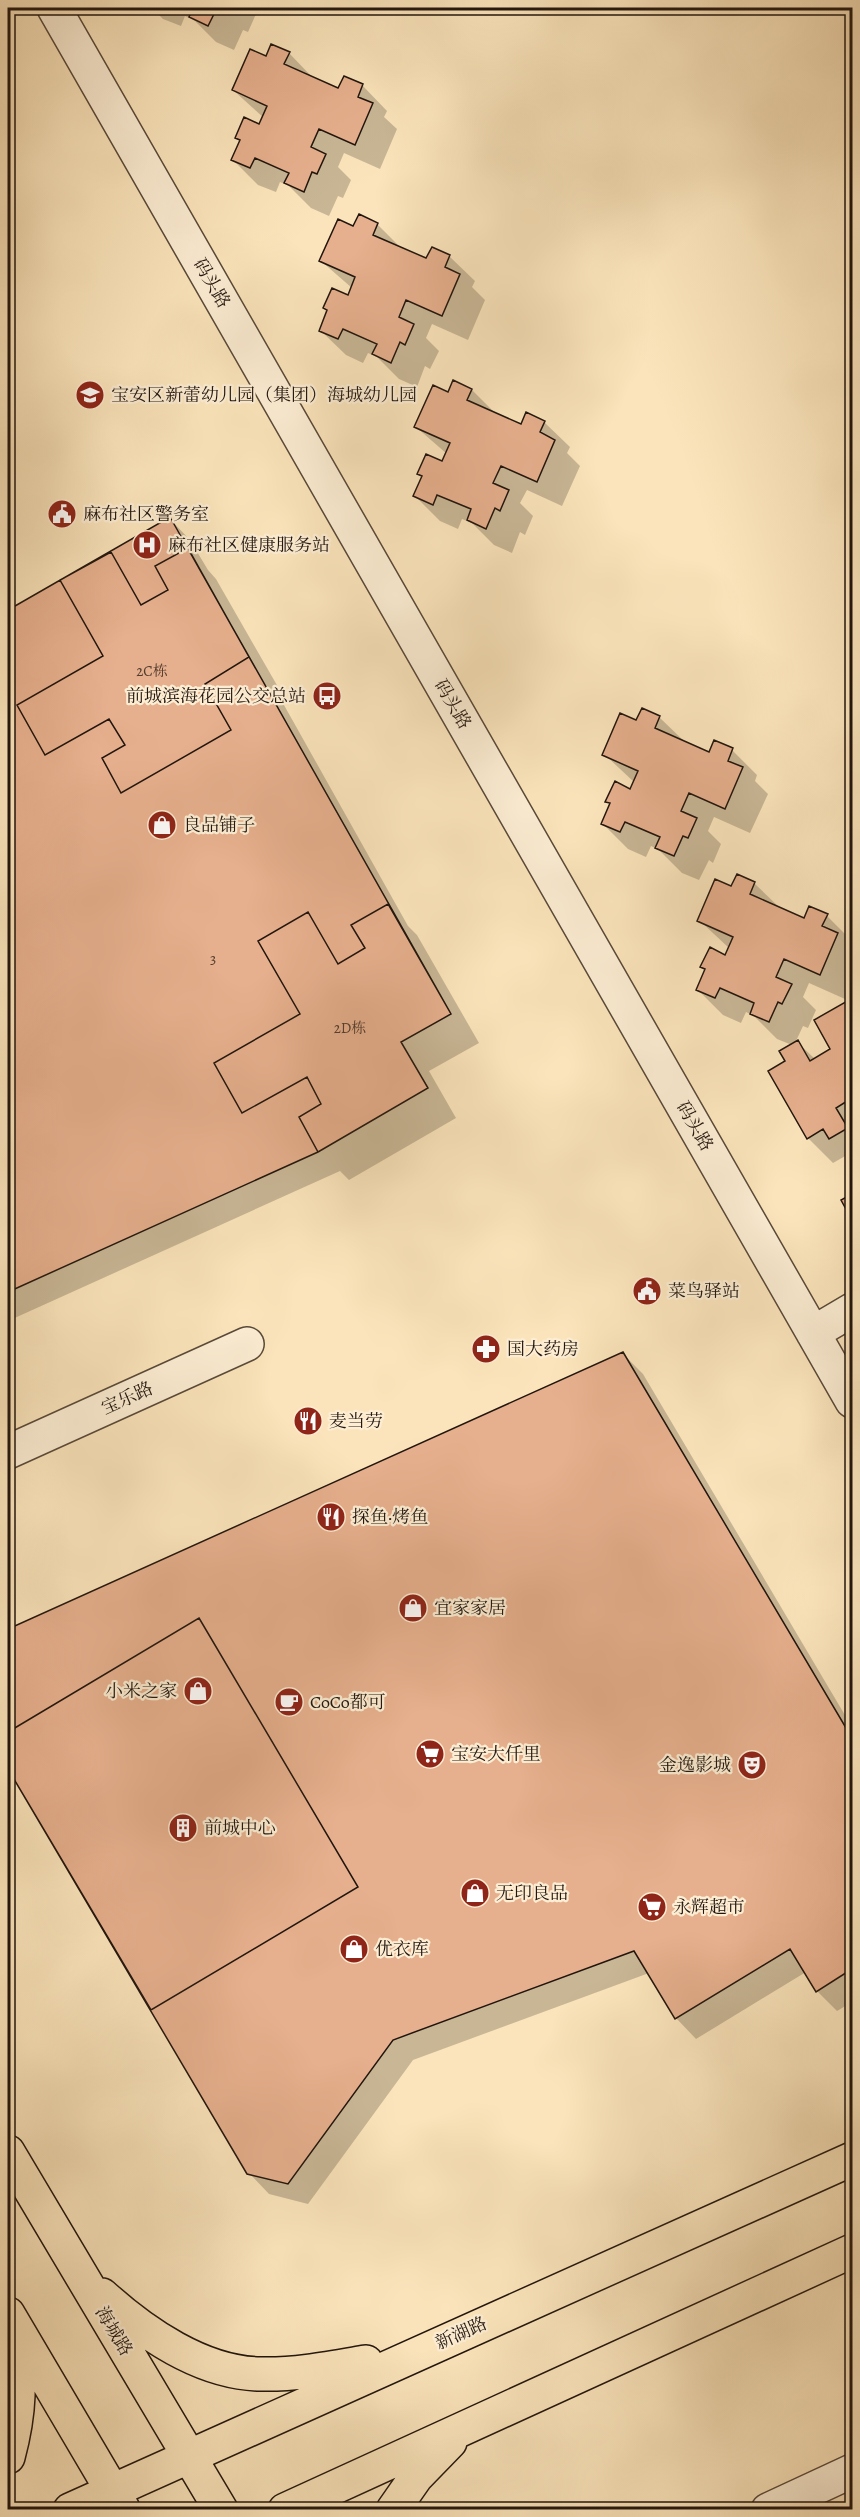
<svg xmlns="http://www.w3.org/2000/svg" width="860" height="2517" font-family="Alegreya,'Noto Serif SC',serif">
  <style>
    .shadow { fill: #0003 }
    .building { fill: #e6af8d; stroke: #21150e; stroke-width: 1.5 }
    .lines { fill: none; stroke-linecap: round; stroke-linejoin: round }
    .minor-casing { stroke: #584939; stroke-width: 36 }
    .major-casing { stroke: #21150e; stroke-width: 36 }
    .minor { stroke: #fcedd3; stroke-width: 33 }
    .major { stroke: #fbe4bb; stroke-width: 33 }
    .labels { text-anchor: middle; dominant-baseline: central; stroke-width: 4.5; stroke-linejoin: round; paint-order: stroke }
    .number-label { font-size: 15px; fill: #523c2e }
    .street-label { font-size: 18px; fill: #21150e; stroke: #fcedd3 }
    .poi-label { font-size: 18px; fill: #21150e; stroke: #fcedd3; text-anchor: start }
  </style>
  <rect width="100%" height="100%" fill="#fbe4bb"/>
  <filter id="stains"><feTurbulence type="fractalNoise" baseFrequency=".00333" numOctaves="4"/><feColorMatrix values="0 0 0 0 .2 0 0 0 0 .09 0 0 0 0 .02 0 0 0 .5 -.17"/></filter>
  <radialGradient id="worn" r=".72"><stop offset=".6" stop-color="#630" stop-opacity="0"/><stop offset="1" stop-color="#630" stop-opacity=".3"/></radialGradient>
  <path class="shadow" d="M 152,8 L 249,8 L 256,14 L 248,32 L 243,30 L 234,50 L 216,42 L 195,21 L 185,16 L 181,26 L 163,19 Z
    M 289,53 L 314,79 L 339,90 L 362,85 L 387,111 L 384,117 L 397,129 L 380,169 L 344,153 L 338,167 L 351,180 L 343,198 L 338,196 L 329,216 L 311,208 L 289,186 L 280,182 L 276,192 L 258,185 L 233,160 L 241,141 L 237,137 L 260,126 L 264,118 L 233,90 L 266,58 Z
    M 377,224 L 402,249 L 427,260 L 449,256 L 475,281 L 472,287 L 485,300 L 468,340 L 432,324 L 426,338 L 439,351 L 430,369 L 425,366 L 417,387 L 399,379 L 377,357 L 368,353 L 363,363 L 346,355 L 320,330 L 328,312 L 324,308 L 348,297 L 352,288 L 321,261 L 354,228 Z
    M 454,382 L 472,390 L 497,415 L 522,426 L 544,422 L 570,447 L 567,453 L 580,466 L 562,506 L 527,490 L 520,503 L 533,516 L 525,535 L 520,532 L 512,553 L 494,545 L 472,523 L 462,519 L 458,529 L 440,521 L 415,496 L 423,478 L 419,474 L 443,463 L 447,454 L 416,427 L 449,394 Z
    M 170,519 L 190,540 L 208,570 L 216,579 L 278,687 L 275,689 L 408,926 L 417,935 L 479,1043 L 429,1071 L 456,1118 L 349,1180 L 340,1171 L 8,1321 L 8,612 Z
    M 659,717 L 685,742 L 709,754 L 732,750 L 757,775 L 755,781 L 768,794 L 750,833 L 714,817 L 708,831 L 721,844 L 713,863 L 709,860 L 699,880 L 682,873 L 659,850 L 651,846 L 646,857 L 628,849 L 603,824 L 611,805 L 607,801 L 631,791 L 634,782 L 604,754 L 637,722 Z
    M 754,883 L 780,908 L 804,920 L 827,916 L 852,941 L 849,947 L 852,950 L 852,982 L 845,999 L 809,983 L 803,997 L 816,1010 L 808,1028 L 803,1026 L 796,1041 L 815,1059 L 832,1050 L 848,1002 L 852,1006 L 852,1160 L 847,1155 L 833,1163 L 808,1138 L 787,1062 L 792,1045 L 777,1039 L 754,1016 L 746,1012 L 741,1023 L 723,1015 L 698,990 L 706,971 L 702,967 L 726,957 L 729,948 L 699,920 L 732,888 Z
    M 623,1354 L 643,1374 L 852,1727 L 852,2002 L 837,2011 L 817,1991 L 806,1972 L 696,2039 L 676,2018 L 649,1973 L 413,2060 L 308,2204 L 269,2194 L 249,2173 L 8,1766 L 8,1631 Z"/>
  <path class="building" d="M 194,8 L 217,8 L 208,26 L 189,17 Z
    M 271,44 L 290,52 L 284,64 L 338,88 L 344,76 L 363,84 L 358,97 L 373,103 L 355,145 L 319,129 L 311,147 L 326,154 L 317,174 L 312,172 L 304,192 L 284,183 L 289,173 L 255,158 L 250,168 L 231,160 L 240,140 L 235,138 L 244,117 L 259,124 L 267,106 L 232,90 L 250,49 L 266,56 Z
    M 359,214 L 378,223 L 373,235 L 426,258 L 432,247 L 450,255 L 445,267 L 460,274 L 442,316 L 406,300 L 399,317 L 414,324 L 405,345 L 400,342 L 391,363 L 372,354 L 377,344 L 343,329 L 338,339 L 319,331 L 327,310 L 323,308 L 332,288 L 348,295 L 355,277 L 319,261 L 338,219 L 353,226 Z
    M 453,380 L 472,389 L 467,400 L 521,424 L 526,412 L 545,421 L 540,432 L 555,440 L 537,482 L 501,466 L 493,483 L 509,490 L 500,511 L 495,508 L 486,529 L 467,520 L 471,509 L 437,495 L 433,505 L 413,496 L 422,476 L 417,474 L 426,454 L 442,461 L 450,443 L 414,427 L 433,385 L 448,392 Z
    M 170,517 L 451,1014 L 401,1042 L 428,1088 L 318,1152 L 8,1292 L 8,610 Z
    M 188,548 L 249,657 L 205,684 L 231,730 L 121,793 L 102,758 L 125,745 L 109,719 L 45,755 L 17,705 L 103,656 L 60,580 L 111,552 L 141,605 L 168,590 L 155,566 Z
    M 642,708 L 660,716 L 655,728 L 709,752 L 714,740 L 733,748 L 728,761 L 743,767 L 725,809 L 689,793 L 681,811 L 697,818 L 688,838 L 683,836 L 674,856 L 655,848 L 660,837 L 625,822 L 620,832 L 601,824 L 610,803 L 605,802 L 615,781 L 630,789 L 638,771 L 602,755 L 620,713 L 636,720 Z
    M 737,874 L 755,882 L 750,894 L 804,918 L 809,906 L 828,914 L 822,926 L 838,933 L 820,975 L 784,959 L 776,977 L 792,984 L 782,1004 L 778,1002 L 769,1022 L 750,1014 L 754,1003 L 720,988 L 715,998 L 696,990 L 705,969 L 700,967 L 710,947 L 725,955 L 733,937 L 697,921 L 715,879 L 731,886 Z
    M 388,904 L 451,1014 L 401,1042 L 428,1088 L 318,1152 L 299,1117 L 321,1104 L 307,1077 L 242,1113 L 214,1063 L 300,1014 L 258,941 L 308,912 L 338,964 L 365,948 L 351,925 Z
    M 849,1000 L 852,1007 L 852,1098 L 836,1108 L 848,1128 L 829,1139 L 823,1129 L 807,1139 L 768,1071 L 785,1061 L 779,1051 L 798,1040 L 810,1061 L 830,1049 L 814,1020 Z
    M 852,1194 L 852,1220 L 841,1200 Z
    M 623,1352 L 852,1738 L 852,1969 L 816,1992 L 790,1949 L 675,2019 L 634,1951 L 393,2040 L 288,2184 L 247,2174 L 8,1769 L 8,1629 Z
    M 199,1618 L 358,1887 L 151,2010 L 8,1769 L 8,1732 Z"/>
  <g class="lines">
    <g class="minor-casing">
      <path id="minor" d="M 54,8 L 852,1401
        M 813,1333 L 852,1310
        M 8,1452 L 247,1344
        M 768,2510 L 852,2471"/>
    </g>
    <g class="major-casing">
      <path id="major" d="M 8,2152 L 221,2510
        M 102,2295 C 144,2333 202,2373 260,2374 C 296,2375 331,2368 366,2362
        M 8,2314 L 123,2509
        M 8,2457 C 19,2416 23,2375 10,2333
        M 70,2510 L 852,2159
        M 285,2510 L 852,2251
        M 393,2510 L 416,2477 L 450,2442"/>
    </g>
    <use href="#minor" class="minor"/>
    <use href="#major" class="major"/>
  </g>
  <defs>
    <g id="school-disc" transform="scale(1.5)"><circle r="9.5" fill="#8f2418" stroke="#fcedd3"/><path d="M0-5L7-2L0 1L-7-2ZM-4 1L0 2.5L4 1V4Q0 6-4 4Z" fill="#fff"/></g>
    <g id="civic-disc" transform="scale(1.5)"><circle r="9.5" fill="#8f2418" stroke="#fcedd3"/><path d="M-.6-6.5H3V-4.5H.6V-3L4-1V1h2V6H-6V1h2V-1L-.6-3ZM-1.2 2.5V6h2.4V2.5Z" fill="#fff"/></g>
    <g id="hospital-disc" transform="scale(1.5)"><circle r="9.5" fill="#8f2418" stroke="#fcedd3"/><path d="M-5-5h3v3.5h4V-5h3V5h-3V1.5h-4V5h-3Z" fill="#fff"/></g>
    <g id="bus-disc" transform="scale(1.5)"><circle r="9.5" fill="#8f2418" stroke="#fcedd3"/><path d="M-5-6H5V4H4V6H2V4H-2V6H-4V4H-5ZM-3.5-4V0h7V-4ZM-3.5 1.2v1.5H-2V1.2ZM2 1.2v1.5H3.5V1.2Z" fill="#fff"/></g>
    <g id="shop-disc" transform="scale(1.5)"><circle r="9.5" fill="#8f2418" stroke="#fcedd3"/><path d="M-5-2.5h2.3a2.7 3.5 0 0 1 5.4 0H5L5.5 6h-11ZM-1.5-2.5h3a1.5 2.3 0 0 0-3 0Z" fill="#fff"/></g>
    <g id="pharmacy-disc" transform="scale(1.5)"><circle r="9.5" fill="#8f2418" stroke="#fcedd3"/><path d="M-2-6h4v4h4v4h-4v4h-4v-4h-4v-4h4Z" fill="#fff"/></g>
    <g id="restaurant-disc" transform="scale(1.5)"><circle r="9.5" fill="#8f2418" stroke="#fcedd3"/><path d="M-5-6h1v4h1v-4h1v4h1v-4h1v5L-1.5 .5V6h-2V.5L-5-1ZM5-6V6H3V1.5H1.5Q1.5-4 5-6Z" fill="#fff"/></g>
    <g id="cafe-disc" transform="scale(1.5)"><circle r="9.5" fill="#8f2418" stroke="#fcedd3"/><path d="M-5.5-4.5H6V0H3Q3 3.5 0 3.5H-2.5Q-5.5 3.5-5.5 0ZM3-3.2v2h1.7v-2ZM-6 4.5H4V6H-6Z" fill="#fff"/></g>
    <g id="supermarket-disc" transform="scale(1.5)"><circle r="9.5" fill="#8f2418" stroke="#fcedd3"/><path d="M-6-5.5h2.5l.6 2H6L4.5 2H-2.5L-4.4-4H-6ZM-1.5 3.2a1.3 1.3 0 1 0 .1 0ZM3 3.2a1.3 1.3 0 1 0 .1 0Z" fill="#fff"/></g>
    <g id="theatre-disc" transform="scale(1.5)"><circle r="9.5" fill="#8f2418" stroke="#fcedd3"/><path d="M-5-5.5Q0-4 5-5.5V0Q5 5 0 6Q-5 5-5 0ZM-3.3-2.5H-1v1.5H-3.3ZM1-2.5H3.3v1.5H1ZM-2.8 1Q0 5.5 2.8 1Z" fill="#fff"/></g>
    <g id="building-disc" transform="scale(1.5)"><circle r="9.5" fill="#8f2418" stroke="#fcedd3"/><path d="M-4-6H4V6H1V3H-1V6H-4ZM-2.5-4.3h1.7v1.8h-1.7ZM.8-4.3h1.7v1.8H.8ZM-2.5-1h1.7V.8h-1.7ZM.8-1h1.7V.8H.8Z" fill="#fff"/></g>
  </defs>
  <g fill-rule="evenodd">
    <use href="#school-disc" x="90" y="395"/>
    <use href="#civic-disc" x="62" y="514"/>
    <use href="#hospital-disc" x="147" y="545"/>
    <use href="#bus-disc" x="327" y="696"/>
    <use href="#shop-disc" x="162" y="825"/>
    <use href="#civic-disc" x="647" y="1291"/>
    <use href="#pharmacy-disc" x="486" y="1349"/>
    <use href="#restaurant-disc" x="308" y="1421"/>
    <use href="#restaurant-disc" x="331" y="1517"/>
    <use href="#shop-disc" x="413" y="1608"/>
    <use href="#shop-disc" x="198" y="1691"/>
    <use href="#cafe-disc" x="289" y="1702"/>
    <use href="#supermarket-disc" x="430" y="1754"/>
    <use href="#theatre-disc" x="752" y="1765"/>
    <use href="#building-disc" x="183" y="1828"/>
    <use href="#shop-disc" x="475" y="1893"/>
    <use href="#supermarket-disc" x="652" y="1907"/>
    <use href="#shop-disc" x="354" y="1949"/>
  </g>
  <g class="labels">
    <g class="number-label">
      <text x="152" y="671">2C栋</text>
      <text x="213" y="959">3</text>
      <text x="350" y="1028">2D栋</text>
    </g>
    <g class="street-label">
      <text transform="translate(212 283) rotate(60)">码头路</text>
      <text transform="translate(453 704) rotate(60)">码头路</text>
      <text transform="translate(695 1126) rotate(60)">码头路</text>
      <text transform="translate(127 1398) rotate(-24)">宝乐路</text>
      <text transform="translate(114 2331) rotate(59)">海城路</text>
      <text transform="translate(461 2333) rotate(-24)">新湖路</text>
    </g>
    <g class="poi-label">
      <text x="111" y="395">宝安区新蕾幼儿园（集团）海城幼儿园</text>
      <text x="83" y="514">麻布社区警务室</text>
      <text x="168" y="545">麻布社区健康服务站</text>
      <text x="306" y="696" text-anchor="end">前城滨海花园公交总站</text>
      <text x="183" y="825">良品铺子</text>
      <text x="668" y="1291">菜鸟驿站</text>
      <text x="507" y="1349">国大药房</text>
      <text x="329" y="1421">麦当劳</text>
      <text x="352" y="1517">探鱼·烤鱼</text>
      <text x="434" y="1608">宜家家居</text>
      <text x="177" y="1691" text-anchor="end">小米之家</text>
      <text x="310" y="1702">CoCo都可</text>
      <text x="451" y="1754">宝安大仟里</text>
      <text x="731" y="1765" text-anchor="end">金逸影城</text>
      <text x="204" y="1828">前城中心</text>
      <text x="496" y="1893">无印良品</text>
      <text x="673" y="1907">永辉超市</text>
      <text x="375" y="1949">优衣库</text>
    </g>
  </g>
  <rect width="860" height="2517" fill="none" stroke="#fbe4bb" stroke-width="30"/>
  <rect x="9" y="9" width="842" height="2499" fill="none" stroke="#21150e" stroke-width="3"/>
  <rect x="15" y="15" width="830" height="2487" fill="none" stroke="#21150e" stroke-width="1.5"/>
  <rect width="100%" height="100%" filter="url(#stains)"/>
  <rect width="100%" height="100%" fill="url(#worn)"/>
</svg>
